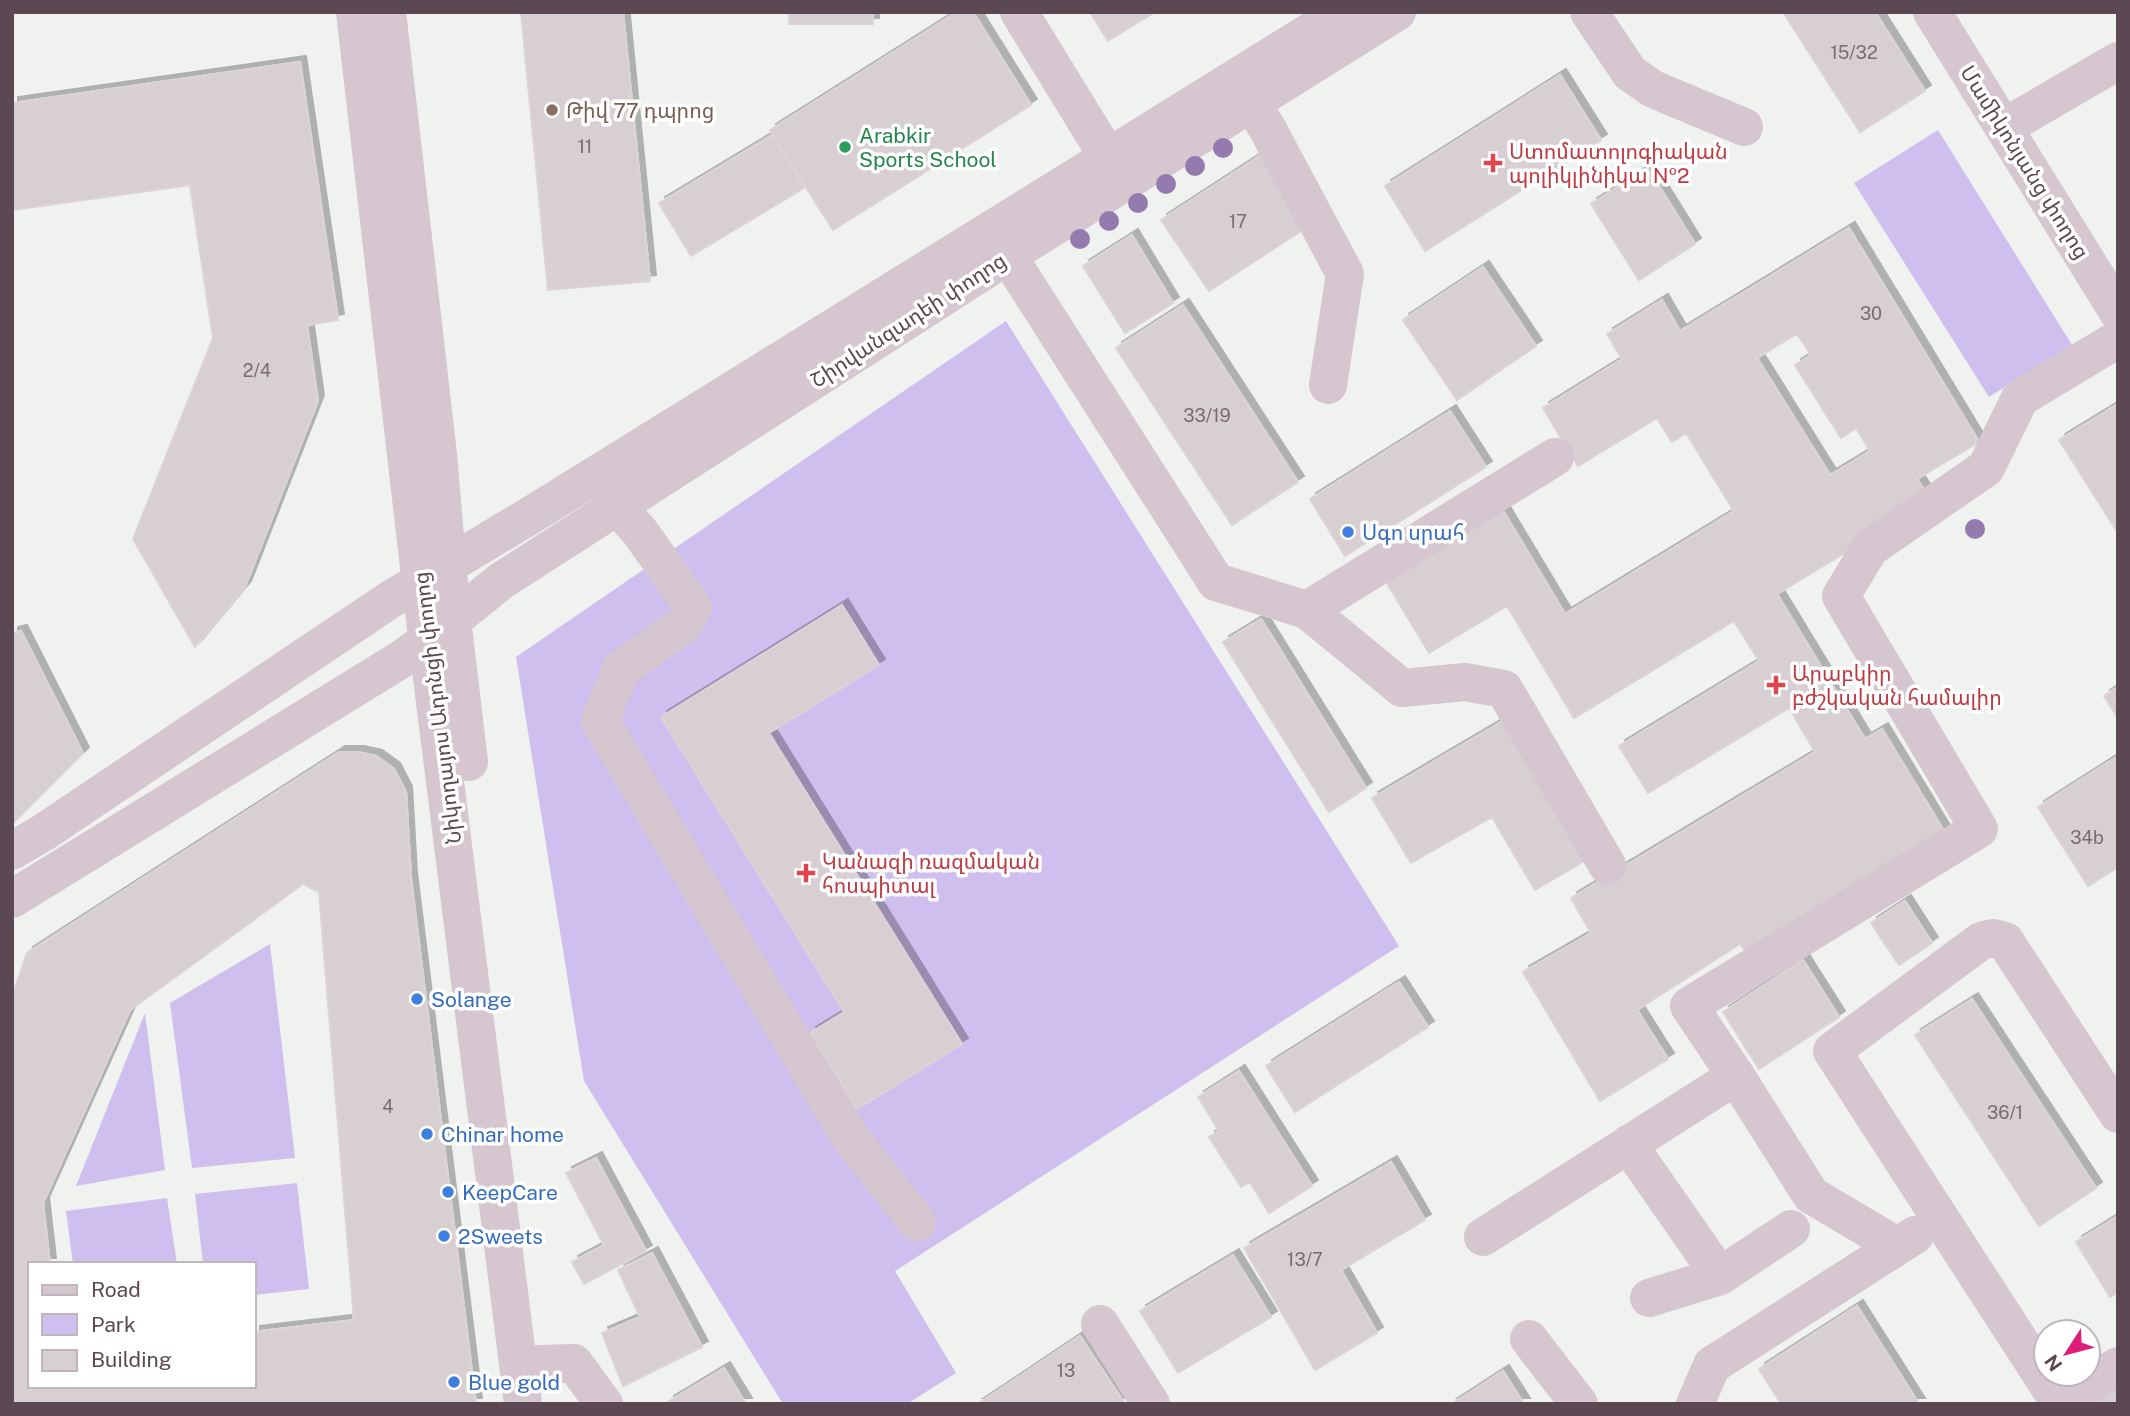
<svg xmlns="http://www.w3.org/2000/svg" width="2130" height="1416" font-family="'Public Sans','Noto Sans Armenian',sans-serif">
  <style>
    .green { fill: #cfbfee }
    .building { fill: #d7cfd2; stroke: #dbd3d6; stroke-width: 2; fill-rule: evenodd; filter: url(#shadow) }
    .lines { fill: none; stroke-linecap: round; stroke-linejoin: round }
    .minor { stroke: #d6c6cf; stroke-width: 38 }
    .tree { fill: #937bb0 }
    .education-dot { fill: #8d6e63; stroke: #fff; stroke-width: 2.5 }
    .leisure-dot { fill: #2e9e5b; stroke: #fff; stroke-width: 2.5 }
    .health-dot { fill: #e0444e; stroke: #fff; stroke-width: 2.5 }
    .shop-dot { fill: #3f7fe0; stroke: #fff; stroke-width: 2.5 }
    .labels { text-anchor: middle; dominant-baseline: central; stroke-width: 7; stroke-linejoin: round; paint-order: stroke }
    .number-label { font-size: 18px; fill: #7b6a73 }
    .education-label { font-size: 21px; fill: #785e54; stroke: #fff; text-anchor: start }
    .leisure-label { font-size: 21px; fill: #27864d; stroke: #fff; text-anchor: start }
    .health-label { font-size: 21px; fill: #be3a42; stroke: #fff; text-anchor: start }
    .street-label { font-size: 21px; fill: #5c4853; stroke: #fff }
    .shop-label { font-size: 21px; fill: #366cbe; stroke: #fff; text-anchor: start }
  </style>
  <defs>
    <filter id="shadow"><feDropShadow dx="6" dy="-6" stdDeviation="0" flood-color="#0004"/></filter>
  </defs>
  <rect width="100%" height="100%" fill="#eff2ef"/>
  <path class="green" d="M 1938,130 L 2072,345 L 1989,397 L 1854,183 Z
    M 1006,321 L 1399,946 L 895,1271 L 956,1373 L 907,1404 L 783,1404 L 584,1081 L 516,657 Z
    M 270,944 L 295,1158 L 192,1168 L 170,1003 Z
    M 145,1013 L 165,1170 L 76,1186 Z
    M 297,1183 L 309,1289 L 254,1295 L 254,1264 L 203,1264 L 195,1194 Z
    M 167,1198 L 177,1264 L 73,1264 L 66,1211 Z"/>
  <path class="building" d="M 521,12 L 623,12 L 650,281 L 548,290 Z
    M 789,12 L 873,12 L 873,24 L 789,24 Z
    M 957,12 L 973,12 L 1031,105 L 833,230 L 770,130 Z
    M 1090,12 L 1155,12 L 1108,41 Z
    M 1783,12 L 1875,12 L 1925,91 L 1860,132 Z
    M 300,62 L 338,320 L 307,325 L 318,401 L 245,587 L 195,647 L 133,539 L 213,338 L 190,185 L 12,210 L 12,103 Z
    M 1560,75 L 1601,140 L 1425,251 L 1385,186 Z
    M 772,135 L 804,188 L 691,256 L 659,203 Z
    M 1272,148 L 1315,222 L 1209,291 L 1161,220 Z
    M 1648,168 L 1695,244 L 1639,280 L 1591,204 Z
    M 1849,228 L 1979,442 L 1917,479 L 1931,501 L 1777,594 L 1865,739 L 1882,729 L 1950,841 L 1752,961 L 1740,944 L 1637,1010 L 1668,1059 L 1600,1101 L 1523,972 L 1591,933 L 1571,898 L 1815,752 L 1789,708 L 1648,793 L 1619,746 L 1759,661 L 1734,621 L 1574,718 L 1507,606 L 1429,653 L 1382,575 L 1499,504 L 1565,614 L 1734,511 L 1686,433 L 1672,442 L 1657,418 L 1578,466 L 1543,408 L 1622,359 L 1607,334 L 1662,300 L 1680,331 ZM 1797,334 L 1811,355 L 1795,365 L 1841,438 L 1856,428 L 1870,451 L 1830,475 L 1757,358 Z
    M 1132,235 L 1173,303 L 1125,333 L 1083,266 Z
    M 1483,267 L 1536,346 L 1457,400 L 1403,320 Z
    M 1183,305 L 1298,482 L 1232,525 L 1116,348 Z
    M 2118,404 L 2118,533 L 2059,440 Z
    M 1450,411 L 1486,467 L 1345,556 L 1310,499 Z
    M 842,605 L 879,665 L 769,733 L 962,1044 L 857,1109 L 810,1033 L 844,1012 L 661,717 Z
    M 1261,619 L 1366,788 L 1329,812 L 1223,642 Z
    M 21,631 L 83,753 L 12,824 L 12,633 Z
    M 2118,687 L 2118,718 L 2104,696 Z
    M 1506,719 L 1588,859 L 1535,890 L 1492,817 L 1411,863 L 1372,798 Z
    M 339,752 L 358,752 L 376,756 L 394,769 L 406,792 L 411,878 L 476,1404 L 12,1404 L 12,997 L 27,953 ZM 303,884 L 319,892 L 354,1320 L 254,1332 L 254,1386 L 30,1386 L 30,1264 L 50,1264 L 43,1203 L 130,1010 Z
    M 2118,756 L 2118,867 L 2088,886 L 2038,807 Z
    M 1905,901 L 1932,943 L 1899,965 L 1871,923 Z
    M 1803,960 L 1839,1017 L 1759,1069 L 1723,1012 Z
    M 1399,982 L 1428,1027 L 1295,1112 L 1266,1066 Z
    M 1972,999 L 2096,1188 L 2039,1226 L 1915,1035 Z
    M 1239,1071 L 1312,1186 L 1269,1213 L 1250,1182 L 1241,1187 L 1209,1137 L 1219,1131 L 1198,1097 Z
    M 596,1158 L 646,1251 L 584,1284 L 572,1262 L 604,1245 L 566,1173 Z
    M 1391,1162 L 1425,1220 L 1341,1270 L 1377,1333 L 1315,1370 L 1244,1248 Z
    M 2118,1216 L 2118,1292 L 2110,1297 L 2076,1242 Z
    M 652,1253 L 702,1347 L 623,1386 L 602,1333 L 640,1317 L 618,1270 Z
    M 1233,1255 L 1271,1317 L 1178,1373 L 1140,1311 Z
    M 1857,1306 L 1919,1404 L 1781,1404 L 1759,1369 Z
    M 1080,1336 L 1125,1404 L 978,1404 Z
    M 724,1368 L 746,1404 L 669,1404 L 668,1402 Z
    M 1503,1371 L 1524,1404 L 1452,1404 Z
    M 2118,1383 L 2118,1404 L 2082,1404 Z"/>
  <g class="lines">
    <path class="minor" d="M 355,12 L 429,654 L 523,1404
      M 387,12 L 438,454 L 452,619 L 469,762
      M 1019,12 L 1108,157
      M 1589,12 L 1630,73 L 1653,89 L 1744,127
      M 1932,12 L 2118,312
      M 1239,83 L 1267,128 L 1345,274 L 1328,385
      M 2020,118 L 2118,61
      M 994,234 L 1216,582 L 1307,610 L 1402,688 L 1465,682 L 1504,689 L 1607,865
      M 617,506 L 640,532 L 693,607 L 683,625 L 621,669 L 600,721 L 850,1137 L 917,1222
      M 1307,610 L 1555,457
      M 12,851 L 44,832 L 391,599 L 536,512 L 1342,12
      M 12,899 L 400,660 L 428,640 L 501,581 L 1007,256 L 1397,12
      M 1628,1144 L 1720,1276
      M 1483,1237 L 1736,1076
      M 1897,1246 L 1811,1195 L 1736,1076 L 1689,1006 L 1979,829 L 1841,596 L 1870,548 L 1986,468 L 2020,398 L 2118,339
      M 1649,1298 L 1720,1276 L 1791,1229
      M 1100,1324 L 1151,1404
      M 1529,1339 L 1579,1404
      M 539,1364 L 574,1363 L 604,1404
      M 2059,1402 L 1832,1051 L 1981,941 L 1993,938 L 2005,941 L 2118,1114
      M 1695,1404 L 1712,1365 L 1915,1235
      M 2057,1404 L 2118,1366"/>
  </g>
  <g class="tree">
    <circle cx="1223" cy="148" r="10"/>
    <circle cx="1195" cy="166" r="10"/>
    <circle cx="1166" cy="184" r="10"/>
    <circle cx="1138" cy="203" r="10"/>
    <circle cx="1109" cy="221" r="10"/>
    <circle cx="1080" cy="239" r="10"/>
    <circle cx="1975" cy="529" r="10"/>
  </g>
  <circle class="education-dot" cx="552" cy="110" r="7"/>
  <circle class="leisure-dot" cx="845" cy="147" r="7"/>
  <g class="health-dot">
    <path d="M1489.5 152.5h7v7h7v7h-7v7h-7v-7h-7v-7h7z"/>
    <path d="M1772.5 674.5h7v7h7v7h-7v7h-7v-7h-7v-7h7z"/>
    <path d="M802.5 862.5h7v7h7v7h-7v7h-7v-7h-7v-7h7z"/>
  </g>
  <g class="shop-dot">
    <circle cx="1348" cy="532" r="7"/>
    <circle cx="417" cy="999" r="7"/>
    <circle cx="427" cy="1134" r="7"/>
    <circle cx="448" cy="1192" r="7"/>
    <circle cx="444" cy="1236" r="7"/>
    <circle cx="454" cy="1382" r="7"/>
  </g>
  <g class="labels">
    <g class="number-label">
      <text x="1854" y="52">15/32</text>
      <text x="585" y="146">11</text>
      <text x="1238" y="221">17</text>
      <text x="1871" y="313">30</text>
      <text x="257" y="370">2/4</text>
      <text x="1207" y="415">33/19</text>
      <text x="2087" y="837">34b</text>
      <text x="388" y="1106">4</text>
      <text x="2005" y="1112">36/1</text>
      <text x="1305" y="1259">13/7</text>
      <text x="1066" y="1370">13</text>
    </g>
    <g class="education-label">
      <text x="566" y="110">Թիվ 77 դպրոց</text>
    </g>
    <g class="leisure-label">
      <text x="859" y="135">Arabkir<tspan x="859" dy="24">Sports School</tspan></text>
    </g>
    <g class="health-label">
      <text x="1509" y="151">Ստոմատոլոգիական<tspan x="1509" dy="24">պոլիկլինիկա №2</tspan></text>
      <text x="1792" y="673">Արաբկիր<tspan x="1792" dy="24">բժշկական համալիր</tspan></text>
      <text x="822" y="861">Կանազի ռազմական<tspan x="822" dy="24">հոսպիտալ</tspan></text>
    </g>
    <g class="street-label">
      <text transform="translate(2025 162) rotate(58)">Մամիկոնյանց փողոց</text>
      <text transform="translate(908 320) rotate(-33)">Շիրվանզադեի փողոց</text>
      <text transform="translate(437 708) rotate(-97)">Նիկողայոս Ադոնցի փողոց</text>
    </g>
    <g class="shop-label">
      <text x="1362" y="532">Սգո սրահ</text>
      <text x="431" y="999">Solange</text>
      <text x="441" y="1134">Chinar home</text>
      <text x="462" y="1192">KeepCare</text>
      <text x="458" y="1236">2Sweets</text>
      <text x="468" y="1382">Blue gold</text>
    </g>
  </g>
  <rect width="2130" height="1416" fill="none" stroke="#5c4853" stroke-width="28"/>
  <rect x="28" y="1262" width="228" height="126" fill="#ffffff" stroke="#beb6ba" stroke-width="2"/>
  <rect x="42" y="1285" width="35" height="10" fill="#d6c6cf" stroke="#beb6ba" stroke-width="2"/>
  <text x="91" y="1297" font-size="21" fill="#5c4853">Road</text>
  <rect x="42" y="1314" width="35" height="21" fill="#cfbfee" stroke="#beb6ba" stroke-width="2"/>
  <text x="91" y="1332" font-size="21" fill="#5c4853">Park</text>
  <rect x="42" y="1350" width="35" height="21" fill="#d7cfd2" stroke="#beb6ba" stroke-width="2"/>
  <text x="91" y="1367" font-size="21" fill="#5c4853">Building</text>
  <g transform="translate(2067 1353) rotate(234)"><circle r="33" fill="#ffffff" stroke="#beb6ba" stroke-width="2"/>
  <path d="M0-5L12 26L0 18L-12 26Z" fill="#dd1e79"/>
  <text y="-10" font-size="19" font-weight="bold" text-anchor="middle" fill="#5c4853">N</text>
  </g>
</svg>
